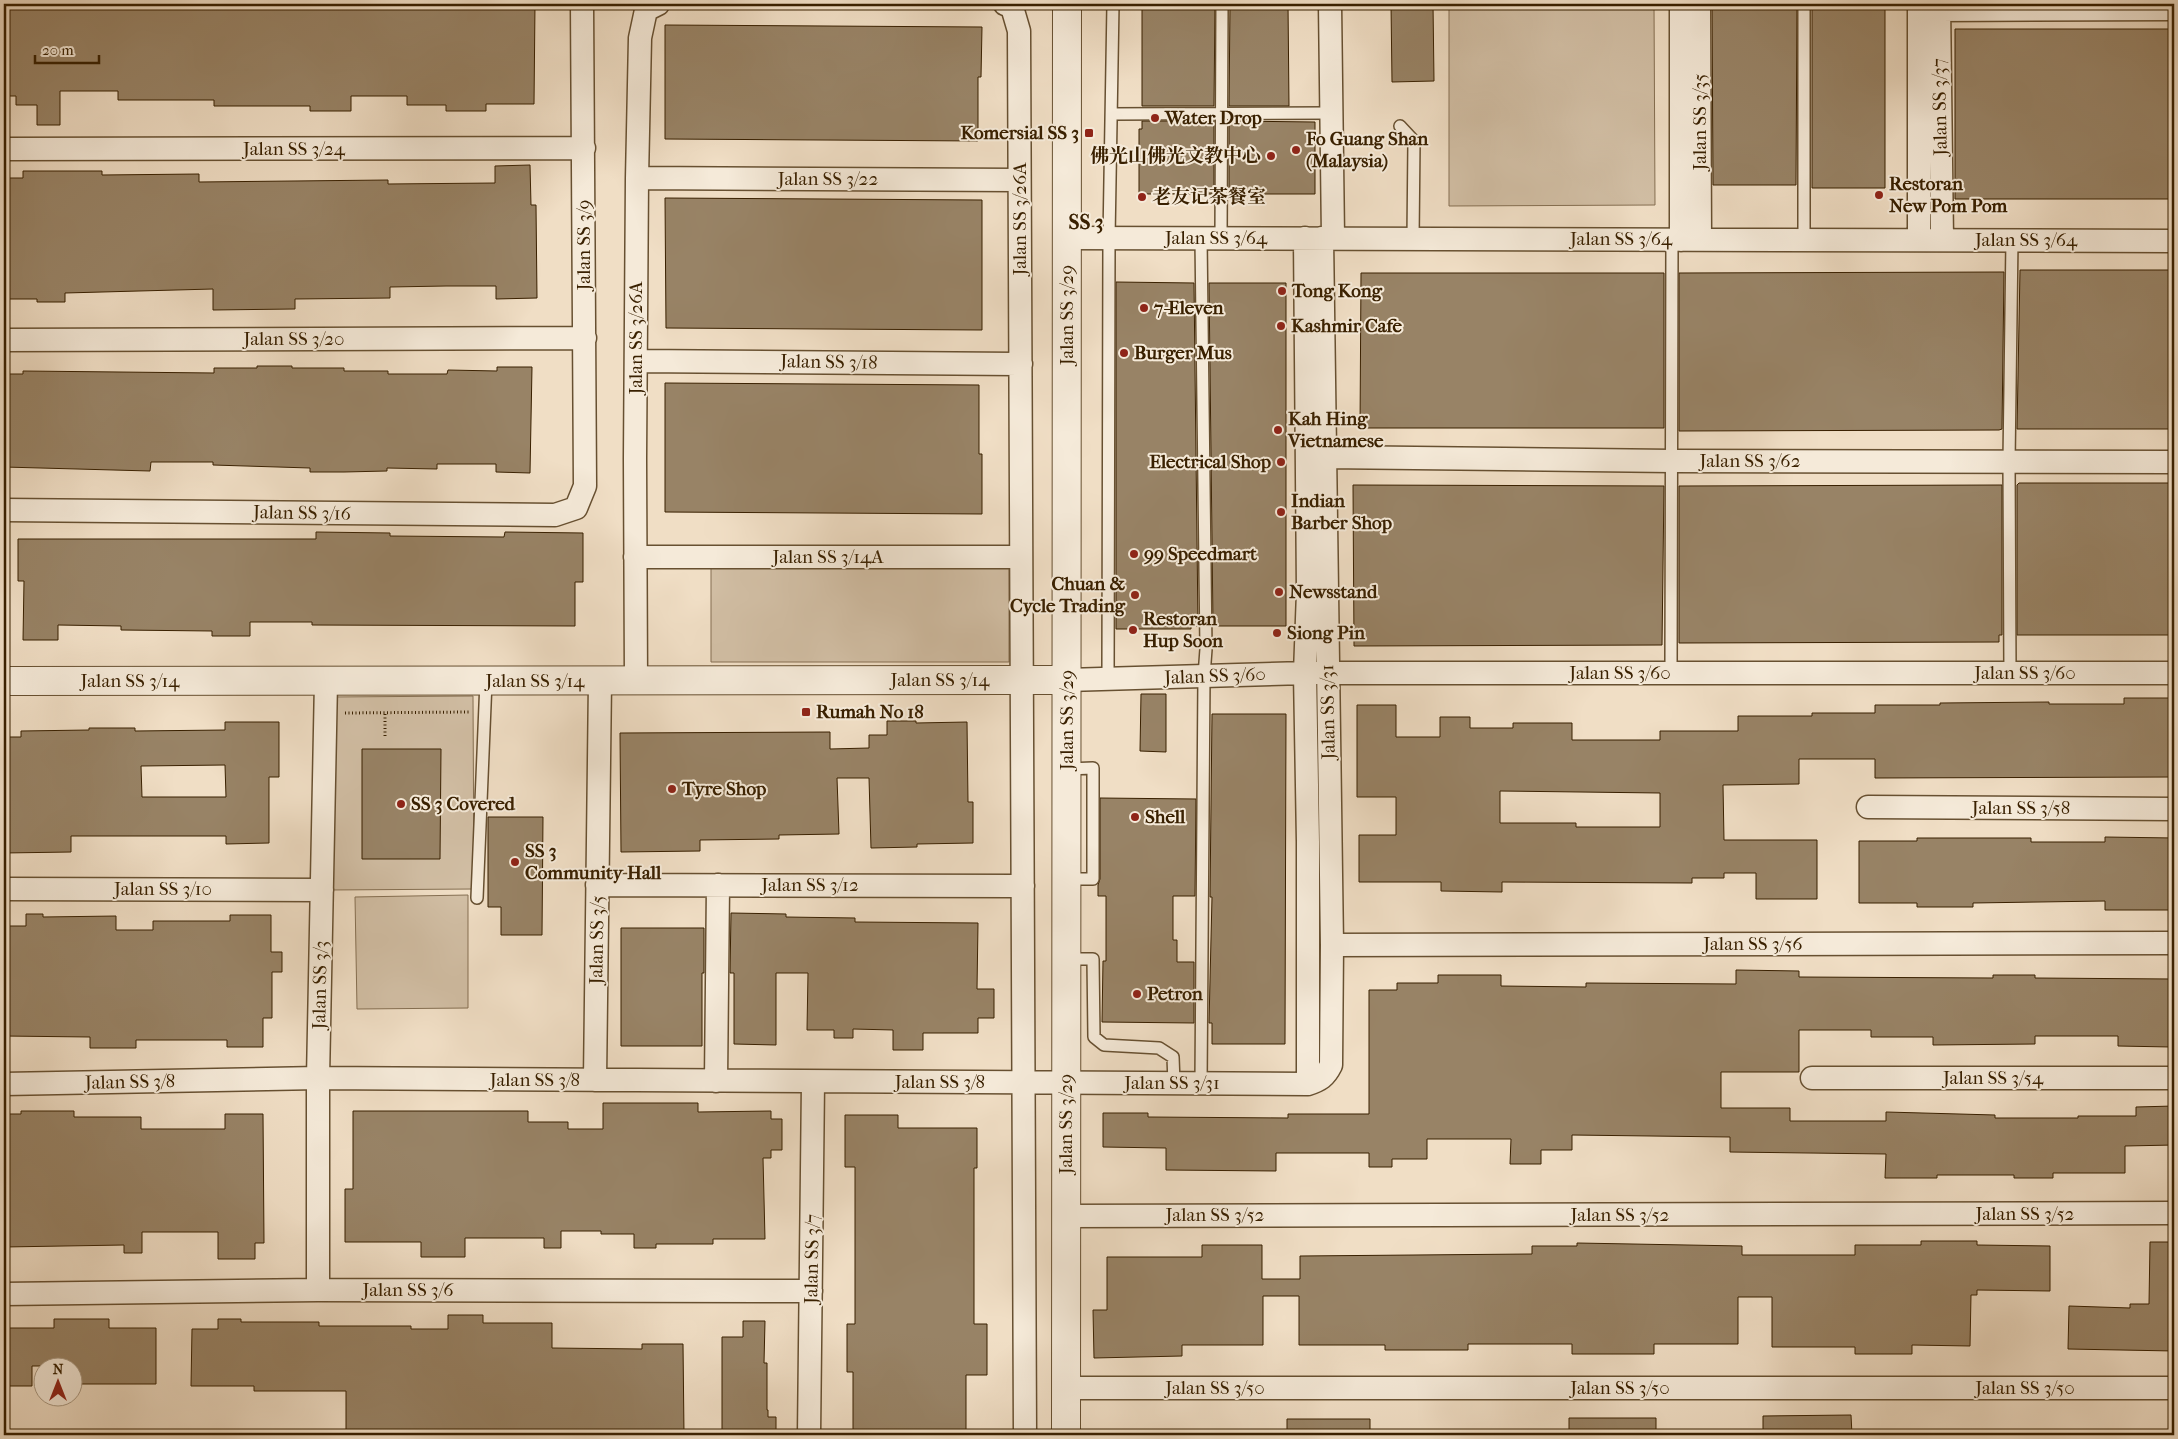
<svg xmlns="http://www.w3.org/2000/svg" width="2178" height="1439" font-family="'IM FELL French Canon','Noto Serif SC',serif">
  <style>
    .green { fill: #d1bea4; stroke: #856f52 }
    .building { fill: #988366; stroke: #392000; fill-rule: evenodd }
    .lines { fill: none; stroke-linecap: round; stroke-linejoin: round }
    .service-casing { stroke: #675031; stroke-width: 14 }
    .minor-casing { stroke: #675031; stroke-width: 25 }
    .tertiary-casing { stroke: #675031; stroke-width: 30 }
    .path { stroke: #392000; stroke-width: 3; stroke-dasharray: 1 2.5; stroke-linecap: butt }
    .service { stroke: #f5ead9; stroke-width: 11 }
    .minor { stroke: #f5ead9; stroke-width: 22 }
    .tertiary { stroke: #f5ead9; stroke-width: 28 }
    .poi-dot { fill: #8f2418; stroke: #f5ead9; stroke-width: 2 }
    .labels { text-anchor: middle; dominant-baseline: central; stroke-width: 4; stroke-linejoin: round; paint-order: stroke }
    .street-label { font-size: 19px; fill: #392000; stroke: #f5ead9 }
    .poi-label { font-size: 19px; font-weight: bold; fill: #392000; stroke: #f5ead9; text-anchor: start }
    .quarter-label { font-size: 21px; font-weight: bold; fill: #392000; stroke: #f5ead9 }
  </style>
  <rect width="100%" height="100%" fill="#f0dec5"/>
  <filter id="stains"><feTurbulence type="fractalNoise" baseFrequency=".004" numOctaves="4"/><feColorMatrix values="0 0 0 0 .2 0 0 0 0 .09 0 0 0 0 .02 0 0 0 .5 -.17"/></filter>
  <radialGradient id="worn" r=".72"><stop offset=".6" stop-color="#630" stop-opacity="0"/><stop offset="1" stop-color="#630" stop-opacity=".3"/></radialGradient>
  <path class="green" d="M 1449,4 L 1654,4 L 1655,205 L 1449,206 Z
    M 711,565 L 1009,565 L 1009,662 L 711,662 Z
    M 473,696 L 474,889 L 329,890 L 328,697 Z
    M 468,895 L 468,1008 L 357,1009 L 355,897 Z"/>
  <path class="building" d="M 4,4 L 535,4 L 534,104 L 486,104 L 486,111 L 446,111 L 446,105 L 407,105 L 407,96 L 351,96 L 351,111 L 310,111 L 310,106 L 214,106 L 214,100 L 118,100 L 118,91 L 60,91 L 60,125 L 37,125 L 37,105 L 16,105 L 16,96 L 4,96 Z
    M 1142,4 L 1215,4 L 1214,106 L 1142,106 Z
    M 1230,4 L 1288,4 L 1289,106 L 1229,106 Z
    M 1391,4 L 1433,4 L 1434,81 L 1392,82 Z
    M 1712,4 L 1797,4 L 1796,185 L 1713,185 Z
    M 1812,4 L 1885,4 L 1885,188 L 1812,188 Z
    M 665,25 L 982,27 L 981,77 L 978,77 L 978,141 L 665,139 Z
    M 1955,29 L 2174,29 L 2174,199 L 1955,199 Z
    M 1142,121 L 1214,121 L 1214,194 L 1139,194 L 1139,129 L 1142,129 Z
    M 1229,121 L 1315,122 L 1315,194 L 1229,194 Z
    M 530,165 L 531,205 L 536,205 L 537,298 L 496,299 L 496,286 L 446,286 L 390,287 L 390,298 L 295,299 L 295,309 L 213,310 L 213,289 L 65,293 L 65,302 L 37,302 L 37,299 L 4,299 L 4,178 L 23,178 L 23,171 L 102,171 L 102,175 L 199,174 L 199,182 L 388,180 L 388,184 L 495,183 L 495,166 Z
    M 665,198 L 982,200 L 982,330 L 666,328 Z
    M 2020,270 L 2174,270 L 2174,429 L 2017,429 Z
    M 2004,272 L 2002,429 L 1999,430 L 1679,431 L 1679,273 Z
    M 1361,273 L 1664,273 L 1664,428 L 1360,428 Z
    M 1116,282 L 1194,283 L 1198,626 L 1191,626 L 1191,629 L 1116,629 Z
    M 1209,283 L 1286,283 L 1286,626 L 1213,626 Z
    M 257,366 L 292,366 L 292,368 L 344,368 L 344,371 L 388,371 L 388,374 L 447,374 L 448,370 L 497,371 L 497,367 L 532,367 L 530,473 L 496,472 L 496,464 L 437,464 L 437,469 L 387,468 L 387,471 L 344,472 L 310,472 L 310,468 L 213,465 L 213,462 L 151,462 L 150,471 L 4,467 L 4,374 L 23,374 L 23,371 L 214,373 L 214,368 L 257,368 Z
    M 665,383 L 979,385 L 979,454 L 982,454 L 982,514 L 665,512 Z
    M 2019,483 L 2174,483 L 2174,635 L 2017,635 L 2017,485 Z
    M 1353,485 L 1664,486 L 1662,645 L 1354,646 Z
    M 2002,485 L 2002,635 L 1999,635 L 1999,642 L 1679,643 L 1679,486 Z
    M 316,532 L 390,533 L 390,536 L 504,537 L 505,532 L 583,533 L 583,582 L 575,582 L 575,626 L 312,625 L 312,622 L 250,622 L 250,636 L 212,636 L 212,631 L 121,630 L 121,626 L 58,625 L 58,640 L 23,640 L 24,581 L 18,581 L 18,539 L 316,539 Z
    M 1141,694 L 1166,694 L 1166,752 L 1140,751 Z
    M 2124,698 L 2174,698 L 2174,777 L 1875,778 L 1875,759 L 1799,759 L 1799,784 L 1723,785 L 1724,840 L 1817,840 L 1817,899 L 1756,899 L 1756,873 L 1724,873 L 1724,878 L 1692,878 L 1692,883 L 1502,882 L 1502,892 L 1441,891 L 1441,882 L 1359,882 L 1359,835 L 1396,835 L 1396,797 L 1357,797 L 1357,705 L 1396,705 L 1396,737 L 1440,737 L 1440,717 L 1470,717 L 1470,728 L 1513,728 L 1513,723 L 1572,723 L 1572,740 L 1660,740 L 1660,731 L 1738,731 L 1738,716 L 1812,716 L 1812,713 L 1875,713 L 1875,705 L 1940,705 L 1940,703 L 2049,702 L 2049,704 L 2124,704 ZM 1500,791 L 1660,793 L 1660,827 L 1576,827 L 1576,823 L 1500,823 Z
    M 1212,714 L 1286,714 L 1285,1044 L 1212,1044 L 1212,1023 L 1209,1023 L 1212,897 L 1210,897 Z
    M 887,721 L 916,721 L 916,723 L 967,722 L 968,802 L 973,802 L 973,843 L 917,844 L 917,847 L 871,848 L 869,778 L 837,778 L 839,834 L 779,835 L 779,839 L 700,840 L 700,851 L 621,852 L 620,733 L 830,732 L 830,749 L 869,748 L 869,735 L 887,735 Z
    M 225,722 L 279,722 L 279,777 L 269,777 L 269,843 L 226,844 L 226,836 L 71,836 L 71,852 L 4,853 L 4,737 L 21,737 L 21,731 L 89,730 L 89,728 L 135,728 L 135,731 L 225,730 ZM 225,765 L 226,797 L 142,797 L 141,766 Z
    M 362,749 L 441,749 L 440,859 L 362,859 Z
    M 1100,798 L 1196,799 L 1195,896 L 1173,896 L 1173,940 L 1177,940 L 1177,962 L 1194,962 L 1194,1023 L 1102,1022 L 1103,961 L 1106,961 L 1106,896 L 1098,896 L 1098,885 L 1100,879 Z
    M 488,817 L 543,817 L 542,935 L 501,935 L 501,907 L 488,907 Z
    M 2105,837 L 2174,838 L 2174,910 L 2105,910 L 2105,901 L 1973,903 L 1973,907 L 1917,907 L 1917,903 L 1859,903 L 1859,841 L 1917,841 L 1917,838 L 2031,838 L 2031,842 L 2105,842 Z
    M 731,913 L 786,914 L 786,917 L 855,918 L 855,922 L 978,923 L 977,989 L 994,989 L 994,1018 L 978,1018 L 978,1033 L 923,1033 L 923,1050 L 893,1050 L 893,1030 L 853,1029 L 853,1038 L 834,1038 L 834,1030 L 807,1030 L 808,973 L 776,973 L 776,1045 L 734,1044 L 734,973 L 730,973 Z
    M 26,914 L 43,914 L 43,917 L 116,916 L 116,930 L 153,930 L 153,921 L 230,921 L 230,915 L 271,915 L 271,952 L 282,952 L 282,972 L 272,972 L 272,1018 L 263,1018 L 263,1047 L 227,1047 L 227,1040 L 136,1040 L 136,1048 L 90,1048 L 90,1037 L 4,1036 L 4,926 L 26,926 Z
    M 621,928 L 704,928 L 704,973 L 702,973 L 702,1046 L 621,1046 Z
    M 1736,970 L 1799,971 L 1799,977 L 1993,978 L 1993,975 L 2035,975 L 2035,978 L 2172,979 L 2171,1047 L 2118,1046 L 2118,1036 L 2035,1036 L 2035,1044 L 1933,1045 L 1933,1037 L 1871,1037 L 1871,1030 L 1799,1030 L 1799,1072 L 1721,1072 L 1721,1108 L 1790,1108 L 1790,1121 L 1886,1121 L 1886,1112 L 1995,1115 L 1995,1118 L 2078,1118 L 2078,1116 L 2136,1116 L 2136,1107 L 2174,1106 L 2174,1145 L 2125,1146 L 2125,1173 L 2053,1173 L 2053,1178 L 2014,1178 L 2014,1175 L 1937,1175 L 1937,1178 L 1885,1178 L 1886,1154 L 1730,1152 L 1730,1137 L 1572,1135 L 1572,1150 L 1541,1150 L 1541,1164 L 1510,1164 L 1511,1139 L 1427,1139 L 1427,1159 L 1392,1159 L 1392,1167 L 1369,1167 L 1369,1153 L 1276,1153 L 1276,1171 L 1166,1170 L 1166,1148 L 1103,1147 L 1103,1113 L 1148,1113 L 1148,1117 L 1288,1118 L 1288,1114 L 1369,1114 L 1369,990 L 1397,990 L 1397,983 L 1438,983 L 1438,975 L 1501,975 L 1501,986 L 1586,987 L 1586,983 L 1736,984 Z
    M 603,1103 L 698,1103 L 698,1112 L 771,1111 L 771,1119 L 782,1119 L 782,1150 L 771,1150 L 771,1158 L 763,1158 L 765,1239 L 713,1239 L 713,1244 L 656,1244 L 656,1248 L 634,1248 L 634,1234 L 601,1234 L 601,1231 L 561,1231 L 561,1248 L 544,1248 L 544,1238 L 465,1238 L 465,1257 L 421,1257 L 421,1242 L 345,1242 L 345,1189 L 353,1189 L 353,1111 L 528,1111 L 528,1122 L 568,1122 L 568,1129 L 603,1129 Z
    M 21,1111 L 74,1111 L 74,1117 L 141,1117 L 141,1129 L 225,1129 L 225,1114 L 263,1114 L 264,1243 L 255,1243 L 255,1259 L 218,1259 L 218,1232 L 142,1232 L 142,1253 L 124,1253 L 124,1245 L 4,1247 L 4,1114 L 21,1114 Z
    M 845,1115 L 898,1115 L 898,1128 L 977,1128 L 977,1168 L 974,1168 L 974,1324 L 987,1324 L 987,1375 L 966,1375 L 966,1435 L 853,1435 L 853,1372 L 847,1372 L 847,1324 L 855,1324 L 855,1167 L 845,1167 Z
    M 1921,1241 L 1977,1241 L 1977,1245 L 2050,1246 L 2050,1291 L 1977,1290 L 1977,1295 L 1971,1295 L 1970,1346 L 1912,1345 L 1912,1354 L 1855,1354 L 1855,1347 L 1772,1347 L 1772,1297 L 1738,1297 L 1738,1344 L 1654,1344 L 1654,1354 L 1572,1354 L 1572,1344 L 1468,1344 L 1468,1350 L 1385,1350 L 1385,1345 L 1299,1345 L 1299,1296 L 1263,1296 L 1263,1345 L 1182,1345 L 1182,1356 L 1094,1358 L 1093,1310 L 1107,1310 L 1107,1257 L 1202,1257 L 1202,1245 L 1262,1245 L 1262,1279 L 1300,1279 L 1300,1256 L 1532,1254 L 1532,1246 L 1577,1246 L 1577,1243 L 1742,1246 L 1742,1255 L 1855,1255 L 1855,1245 L 1921,1245 Z
    M 2150,1242 L 2174,1242 L 2174,1351 L 2068,1349 L 2069,1306 L 2130,1308 L 2130,1304 L 2149,1304 Z
    M 448,1315 L 483,1315 L 483,1323 L 552,1323 L 552,1348 L 642,1349 L 642,1344 L 683,1344 L 684,1435 L 346,1435 L 346,1391 L 254,1391 L 254,1386 L 191,1386 L 192,1329 L 218,1329 L 218,1319 L 241,1319 L 241,1322 L 319,1322 L 319,1326 L 411,1326 L 411,1329 L 448,1329 Z
    M 54,1319 L 109,1319 L 109,1328 L 156,1328 L 156,1384 L 72,1384 L 72,1366 L 32,1366 L 32,1386 L 8,1386 L 8,1380 L 4,1380 L 4,1328 L 54,1328 Z
    M 743,1321 L 765,1321 L 764,1363 L 767,1363 L 767,1410 L 768,1410 L 768,1417 L 776,1417 L 776,1435 L 722,1435 L 722,1337 L 743,1337 Z
    M 1851,1415 L 1852,1435 L 1763,1435 L 1763,1416 Z
    M 1569,1418 L 1656,1418 L 1656,1435 L 1569,1435 Z
    M 1287,1419 L 1370,1419 L 1370,1435 L 1287,1435 Z"/>
  <g class="lines">
    <g class="service-casing">
      <path id="service" d="M 1804,4 L 1804,240
        M 1112,114 L 1330,113
        M 1400,126 L 1414,141 L 1413,239
        M 1201,238 L 1206,649 L 1204,676 L 1201,1083
        M 1221,238 L 1222,4
        M 1671,673 L 1672,240
        M 2010,673 L 2009,462 L 2012,240
        M 1108,679 L 1109,238 L 1113,4
        M 1066,879 L 1093,879 L 1093,768 L 1067,769
        M 477,898 L 486,681
        M 1066,959 L 1093,959 L 1094,1037 L 1104,1045 L 1159,1048 L 1173,1057 L 1174,1083"/>
    </g>
    <g class="minor-casing">
      <path id="minor" d="M 1005,4 L 1012,7 L 1019,31 L 1025,1435
        M 1330,4 L 1333,238
        M 1681,4 L 1681,240
        M 1699,4 L 1700,240
        M 1919,4 L 1919,240
        M 1939,4 L 1942,240
        M 1939,10 L 2174,9
        M 4,149 L 584,148
        M 637,178 L 1019,180
        M 1067,238 L 2174,241
        M 1305,238 L 1308,592 L 1305,673 L 1308,842 L 1308,1084
        M 4,340 L 585,338
        M 637,361 L 1021,364
        M 1326,457 L 1672,461 L 2174,462
        M 4,510 L 555,515 L 576,508 L 585,486 L 582,4
        M 635,557 L 1021,557
        M 1067,680 L 1305,673 L 2174,673
        M 636,681 L 635,459 L 637,178 L 640,38 L 646,10 L 658,4
        M 1868,807 L 2174,809
        M 597,885 L 1023,886
        M 4,889 L 322,890
        M 1332,945 L 2174,943
        M 1812,1078 L 2174,1078
        M 595,1080 L 600,681
        M 716,1081 L 718,885
        M 4,1084 L 318,1078 L 1308,1084 C 1320,1080 1325,1077 1331,1065 L 1332,945 L 1322,238
        M 1066,1216 L 2174,1213
        M 318,1290 L 318,1078 L 326,681
        M 4,1294 L 318,1290 L 811,1291
        M 1066,1388 L 2174,1388
        M 809,1435 L 813,1082"/>
    </g>
    <g class="tertiary-casing">
      <path id="tertiary" d="M 4,681 L 1067,680
        M 1066,1435 L 1067,4"/>
    </g>
    <path class="path" d="M 345,713 L 469,712
      M 385,736 L 385,713"/>
    <use href="#service" class="service"/>
    <use href="#minor" class="minor"/>
    <use href="#tertiary" class="tertiary"/>
  </g>
  <g class="poi-dot">
    <circle cx="1155" cy="118" r="5"/>
    <rect x="1084" y="128" width="10" height="10" rx="2.5"/>
    <circle cx="1296" cy="150" r="5"/>
    <circle cx="1271" cy="156" r="5"/>
    <circle cx="1879" cy="195" r="5"/>
    <circle cx="1142" cy="197" r="5"/>
    <circle cx="1282" cy="291" r="5"/>
    <circle cx="1144" cy="308" r="5"/>
    <circle cx="1281" cy="326" r="5"/>
    <circle cx="1124" cy="353" r="5"/>
    <circle cx="1278" cy="430" r="5"/>
    <circle cx="1281" cy="462" r="5"/>
    <circle cx="1281" cy="512" r="5"/>
    <circle cx="1134" cy="554" r="5"/>
    <circle cx="1279" cy="592" r="5"/>
    <circle cx="1135" cy="595" r="5"/>
    <circle cx="1133" cy="630" r="5"/>
    <circle cx="1277" cy="633" r="5"/>
    <rect x="801" y="707" width="10" height="10" rx="2.5"/>
    <circle cx="672" cy="789" r="5"/>
    <circle cx="401" cy="804" r="5"/>
    <circle cx="1135" cy="817" r="5"/>
    <circle cx="515" cy="862" r="5"/>
    <circle cx="1137" cy="994" r="5"/>
  </g>
  <g class="labels">
    <g class="street-label">
      <text transform="translate(1940 107) rotate(-91)">Jalan SS 3/37</text>
      <text transform="translate(1700 122) rotate(-90)">Jalan SS 3/35</text>
      <text x="294" y="149">Jalan SS 3/24</text>
      <text x="828" y="179">Jalan SS 3/22</text>
      <text transform="translate(1020 219) rotate(-90)">Jalan SS 3/26A</text>
      <text x="1216" y="238">Jalan SS 3/64</text>
      <text x="1621" y="239">Jalan SS 3/64</text>
      <text x="2026" y="240">Jalan SS 3/64</text>
      <text transform="translate(584 245) rotate(-90)">Jalan SS 3/9</text>
      <text transform="translate(1067 315) rotate(-90)">Jalan SS 3/29</text>
      <text transform="translate(636 338) rotate(-90)">Jalan SS 3/26A</text>
      <text x="294" y="339">Jalan SS 3/20</text>
      <text transform="translate(829 362) rotate(1)">Jalan SS 3/18</text>
      <text x="1750" y="461">Jalan SS 3/62</text>
      <text transform="translate(302 513) rotate(1)">Jalan SS 3/16</text>
      <text x="828" y="557">Jalan SS 3/14A</text>
      <text x="1620" y="673">Jalan SS 3/60</text>
      <text x="2025" y="673">Jalan SS 3/60</text>
      <text transform="translate(1215 676) rotate(-2)">Jalan SS 3/60</text>
      <text x="940" y="680">Jalan SS 3/14</text>
      <text x="130" y="681">Jalan SS 3/14</text>
      <text x="535" y="681">Jalan SS 3/14</text>
      <text transform="translate(1328 712) rotate(-91)">Jalan SS 3/31</text>
      <text transform="translate(1067 720) rotate(-90)">Jalan SS 3/29</text>
      <text x="2021" y="808">Jalan SS 3/58</text>
      <text x="810" y="885">Jalan SS 3/12</text>
      <text x="163" y="889">Jalan SS 3/10</text>
      <text transform="translate(597 940) rotate(-89)">Jalan SS 3/5</text>
      <text x="1753" y="944">Jalan SS 3/56</text>
      <text transform="translate(320 985) rotate(-89)">Jalan SS 3/3</text>
      <text x="1993" y="1078">Jalan SS 3/54</text>
      <text x="535" y="1080">Jalan SS 3/8</text>
      <text transform="translate(130 1082) rotate(-1)">Jalan SS 3/8</text>
      <text x="940" y="1082">Jalan SS 3/8</text>
      <text x="1172" y="1083">Jalan SS 3/31</text>
      <text transform="translate(1066 1124) rotate(-90)">Jalan SS 3/29</text>
      <text x="2025" y="1214">Jalan SS 3/52</text>
      <text x="1215" y="1215">Jalan SS 3/52</text>
      <text x="1620" y="1215">Jalan SS 3/52</text>
      <text transform="translate(812 1259) rotate(-89)">Jalan SS 3/7</text>
      <text x="408" y="1290">Jalan SS 3/6</text>
      <text x="1215" y="1388">Jalan SS 3/50</text>
      <text x="1620" y="1388">Jalan SS 3/50</text>
      <text x="2025" y="1388">Jalan SS 3/50</text>
    </g>
    <g class="poi-label">
      <text x="1165" y="118">Water Drop</text>
      <text x="1079" y="133" text-anchor="end">Komersial SS 3</text>
      <text x="1306" y="139">Fo Guang Shan<tspan x="1306" dy="22">(Malaysia)</tspan></text>
      <text x="1261" y="156" text-anchor="end">佛光山佛光文教中心</text>
      <text x="1889" y="184">Restoran<tspan x="1889" dy="22">New Pom Pom</tspan></text>
      <text x="1152" y="197">老友记茶餐室</text>
      <text x="1292" y="291">Tong Kong</text>
      <text x="1154" y="308">7-Eleven</text>
      <text x="1291" y="326">Kashmir Cafe</text>
      <text x="1134" y="353">Burger Mus</text>
      <text x="1288" y="419">Kah Hing<tspan x="1288" dy="22">Vietnamese</tspan></text>
      <text x="1271" y="462" text-anchor="end">Electrical Shop</text>
      <text x="1291" y="501">Indian<tspan x="1291" dy="22">Barber Shop</tspan></text>
      <text x="1144" y="554">99 Speedmart</text>
      <text x="1125" y="584" text-anchor="end">Chuan &amp;<tspan x="1125" dy="22">Cycle Trading</tspan></text>
      <text x="1289" y="592">Newsstand</text>
      <text x="1143" y="619">Restoran<tspan x="1143" dy="22">Hup Soon</tspan></text>
      <text x="1287" y="633">Siong Pin</text>
      <text x="816" y="712">Rumah No 18</text>
      <text x="682" y="789">Tyre Shop</text>
      <text x="411" y="804">SS 3 Covered</text>
      <text x="1145" y="817">Shell</text>
      <text x="525" y="851">SS 3<tspan x="525" dy="22">Community Hall</tspan></text>
      <text x="1147" y="994">Petron</text>
    </g>
    <g class="quarter-label">
      <text x="1086" y="222">SS 3</text>
    </g>
  </g>
  <rect width="2178" height="1439" fill="none" stroke="#f0dec5" stroke-width="20"/>
  <rect x="5" y="5" width="2168" height="1429" fill="none" stroke="#392000" stroke-width="2.5"/>
  <rect x="10" y="10" width="2158" height="1419" fill="none" stroke="#392000"/>
  <g transform="translate(58 1382)"><circle r="24" fill="#f5ead9" stroke="#aa9982"/>
  <path d="M0-4L9 19L0 12L-9 19Z" fill="#8f2418"/>
  <text y="-8" font-size="14" font-weight="bold" text-anchor="middle" fill="#392000">N</text>
  </g>
  <path d="M35 55v8h64v-8" fill="none" stroke="#392000" stroke-width="2.5"/>
  <text x="42" y="55" font-size="15" fill="#392000" stroke="#f5ead9" stroke-width="4" paint-order="stroke">20 m</text>
  <rect width="100%" height="100%" filter="url(#stains)"/>
  <rect width="100%" height="100%" fill="url(#worn)"/>
</svg>
